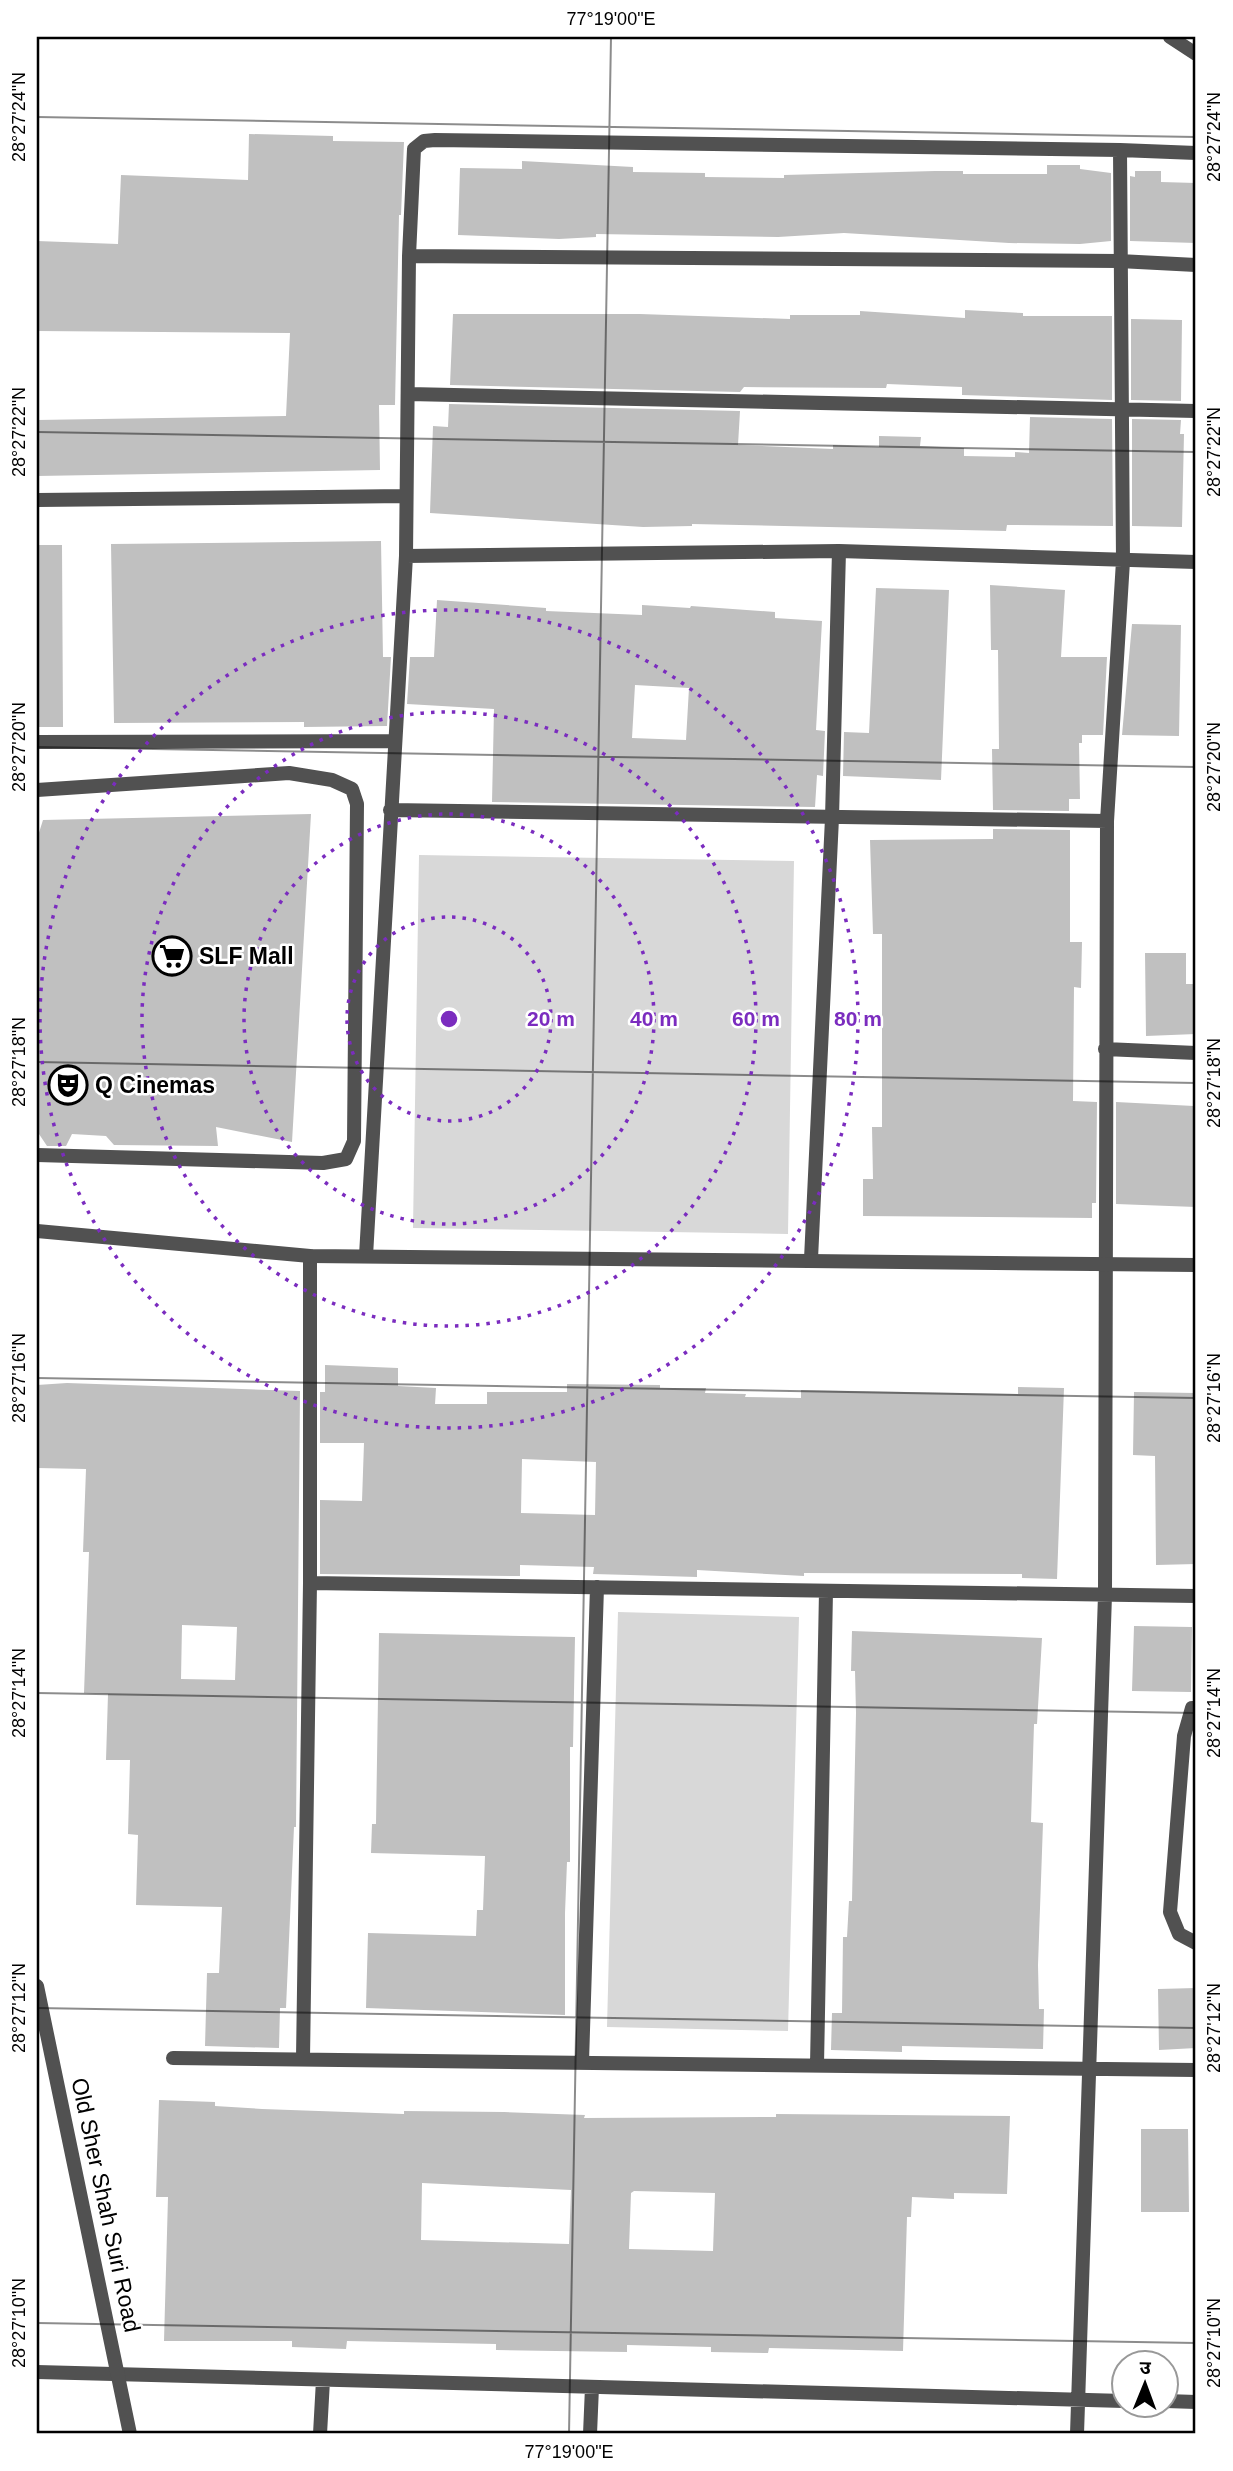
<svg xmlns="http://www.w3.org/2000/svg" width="1233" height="2471" font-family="Arial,'Noto Sans Devanagari',sans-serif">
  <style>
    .green { fill: #d8d8d8 }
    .building { fill: #c0c0c0; fill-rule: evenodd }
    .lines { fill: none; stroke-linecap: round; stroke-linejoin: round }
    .minor { stroke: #515151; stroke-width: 14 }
    .tertiary { stroke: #515151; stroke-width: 14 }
    .ticks { fill: none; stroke: #000; stroke-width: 2; stroke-opacity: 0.45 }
    .ring { fill: none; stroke: #7b2cbf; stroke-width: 3.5; stroke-dasharray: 3.5 7 }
    .labels { text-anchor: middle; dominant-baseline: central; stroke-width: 5; stroke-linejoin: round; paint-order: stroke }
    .poi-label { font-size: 23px; font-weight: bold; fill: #000; stroke: #fff; text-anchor: start }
    .street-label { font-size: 23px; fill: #000; stroke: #fff }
    .centre { fill: #7b2cbf; stroke: #fff; stroke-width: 3.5 }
    .ring-label { font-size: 21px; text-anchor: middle; font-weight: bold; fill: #7b2cbf; stroke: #fff; stroke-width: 5; stroke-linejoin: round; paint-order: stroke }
    .neatline { fill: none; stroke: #000; stroke-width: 2.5 }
    .ticks-label { font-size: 18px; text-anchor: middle; fill: #000 }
  </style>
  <rect width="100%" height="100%" fill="#fff"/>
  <path class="green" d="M 419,855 L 794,861 L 788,1234 L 413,1228 Z
    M 618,1612 L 799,1617 L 788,2031 L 607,2027 Z"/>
  <path class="building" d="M 249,134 L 333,136 L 333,141 L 404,142 L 401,215 L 399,215 L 395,405 L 379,405 L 380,470 L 37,476 L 37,420 L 286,416 L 290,333 L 37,331 L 37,241 L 118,244 L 121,175 L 248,180 Z
    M 522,161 L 633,167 L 633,172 L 705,173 L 705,177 L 784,178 L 784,175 L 935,171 L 963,171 L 963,174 L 1047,174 L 1047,165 L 1080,165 L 1080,169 L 1111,173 L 1111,241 L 1080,244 L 1009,243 L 844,233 L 778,237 L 596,234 L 596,237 L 559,239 L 458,235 L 460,168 L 522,169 Z
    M 1135,171 L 1161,171 L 1161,182 L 1196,183 L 1196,243 L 1130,241 L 1130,176 L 1135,177 Z
    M 965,310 L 1023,313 L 1023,316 L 1112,316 L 1112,400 L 962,395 L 962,387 L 887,384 L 886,388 L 744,387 L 740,392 L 450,385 L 453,314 L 640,314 L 790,319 L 790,315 L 860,315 L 860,311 L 965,318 Z
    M 1131,319 L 1182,320 L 1181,401 L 1131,400 Z
    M 449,404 L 740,411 L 738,445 L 833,449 L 833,445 L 879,447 L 879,436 L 921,437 L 920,446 L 964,448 L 964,456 L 1015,457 L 1015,452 L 1029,453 L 1030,417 L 1112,419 L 1113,526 L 1007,525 L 1006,531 L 692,524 L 692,526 L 643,527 L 430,513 L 433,426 L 448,427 Z
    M 1132,419 L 1181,420 L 1180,434 L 1184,434 L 1182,527 L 1132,526 Z
    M 381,541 L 383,657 L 391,657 L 387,726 L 304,727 L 304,722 L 114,723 L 111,544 Z
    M 37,545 L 62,545 L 63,727 L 37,727 Z
    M 990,585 L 1065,590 L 1061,657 L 1107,657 L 1103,735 L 1082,735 L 1082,743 L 1079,743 L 1080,799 L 1069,799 L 1069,811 L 993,810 L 992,749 L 999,749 L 998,650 L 991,650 Z
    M 876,588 L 949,590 L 941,780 L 843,776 L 844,732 L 869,733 Z
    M 437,600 L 546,608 L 546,611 L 642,615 L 642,605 L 690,608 L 691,606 L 775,612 L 775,618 L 822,621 L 816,730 L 825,731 L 823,776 L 817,775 L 815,807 L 492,802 L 494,709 L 407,704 L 410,657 L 434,657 ZM 635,685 L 689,688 L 686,740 L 632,738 Z
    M 1132,624 L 1181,625 L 1179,736 L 1122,735 Z
    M 311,814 L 292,1142 L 216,1127 L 218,1146 L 114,1145 L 106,1136 L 72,1134 L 66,1146 L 47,1146 L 37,1131 L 37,839 L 43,820 Z
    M 993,829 L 1070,830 L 1070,942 L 1082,942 L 1081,988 L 1074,987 L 1073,1101 L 1097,1102 L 1096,1203 L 1092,1203 L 1092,1218 L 863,1216 L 863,1179 L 873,1179 L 872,1127 L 882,1127 L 882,934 L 873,934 L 870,840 L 993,839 Z
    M 1145,953 L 1186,953 L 1186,984 L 1196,984 L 1196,1034 L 1146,1036 Z
    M 1116,1102 L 1194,1106 L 1196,1207 L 1116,1204 Z
    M 325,1365 L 398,1368 L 398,1386 L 436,1388 L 435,1404 L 487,1404 L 487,1392 L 567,1392 L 567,1384 L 660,1385 L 660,1388 L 706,1388 L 705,1393 L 746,1394 L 745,1397 L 801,1398 L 801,1390 L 1018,1394 L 1018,1387 L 1064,1388 L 1057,1579 L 1022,1578 L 1022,1574 L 804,1573 L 804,1576 L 697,1570 L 697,1577 L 630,1575 L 593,1574 L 594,1567 L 520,1565 L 520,1576 L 320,1574 L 320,1500 L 362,1501 L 364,1443 L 320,1443 L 320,1392 L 325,1392 ZM 522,1459 L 596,1462 L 595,1515 L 521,1513 Z
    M 67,1383 L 300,1391 L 296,1827 L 294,1827 L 286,2008 L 280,2008 L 279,2048 L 205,2046 L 207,1973 L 219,1973 L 222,1907 L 136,1905 L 138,1835 L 128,1834 L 130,1760 L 106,1760 L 108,1694 L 84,1693 L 89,1552 L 83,1552 L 86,1469 L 37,1468 L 37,1385 ZM 182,1625 L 237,1627 L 235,1680 L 181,1679 Z
    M 1134,1392 L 1196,1393 L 1196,1564 L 1156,1565 L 1155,1456 L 1133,1455 Z
    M 1134,1626 L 1192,1627 L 1191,1692 L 1132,1691 Z
    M 852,1631 L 1042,1638 L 1037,1724 L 1034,1724 L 1031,1822 L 1043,1823 L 1038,1965 L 1039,2009 L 1044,2009 L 1043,2049 L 902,2046 L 902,2052 L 831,2050 L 832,2013 L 842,2013 L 843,1937 L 847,1937 L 849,1901 L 852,1901 L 856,1713 L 855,1671 L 851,1671 Z
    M 379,1633 L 575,1637 L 573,1747 L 570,1747 L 570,1862 L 567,1862 L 565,1913 L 565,2015 L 366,2008 L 368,1933 L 476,1936 L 477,1910 L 483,1910 L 485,1856 L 371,1853 L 372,1824 L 376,1824 Z
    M 1196,1988 L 1196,2048 L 1159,2050 L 1158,1989 Z
    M 159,2100 L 215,2102 L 215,2106 L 262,2109 L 404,2114 L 404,2111 L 504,2112 L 585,2115 L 584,2118 L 776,2117 L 776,2114 L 1010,2116 L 1007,2194 L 954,2193 L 954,2199 L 912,2197 L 911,2217 L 907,2217 L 903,2351 L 769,2348 L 768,2353 L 711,2352 L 711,2347 L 627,2345 L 627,2352 L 556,2351 L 496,2350 L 496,2344 L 347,2341 L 346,2349 L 292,2347 L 292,2341 L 164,2341 L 168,2197 L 156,2197 ZM 422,2183 L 571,2190 L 569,2244 L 421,2240 ZM 634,2191 L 715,2193 L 713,2251 L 629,2249 L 631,2193 Z
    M 1141,2129 L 1188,2129 L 1189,2212 L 1141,2212 Z"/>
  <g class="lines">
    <path class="minor" d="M 1170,37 L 1196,54
      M 1120,150 L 1196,153
      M 409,256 L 1119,261 L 1196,265
      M 409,394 L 1196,411
      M 37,500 L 406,496
      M 406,556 L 839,551 L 1196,562
      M 37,742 L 394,741
      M 37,790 L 289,773 L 332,780 L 352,789 L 357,804 L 354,1141 L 346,1159 L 323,1163 L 37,1155
      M 390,810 L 1107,821
      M 1105,1049 L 1196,1053
      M 366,1256 L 406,556 L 409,256 L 414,149 L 424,141 L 435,140 L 1120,150 L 1123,561 L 1107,821 L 1105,1595 L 1077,2434
      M 811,1259 L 832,818 L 839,551
      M 310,1583 L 1196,1596
      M 1196,1708 L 1192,1708 L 1184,1736 L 1170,1912 L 1179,1934 L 1196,1943
      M 173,2058 L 1196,2070
      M 303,2058 L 310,1583 L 310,1256
      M 582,2062 L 597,1587
      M 817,2065 L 826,1591
      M 37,2372 L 1124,2401
      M 1166,2401 L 1196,2402
      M 320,2434 L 323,2380
      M 590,2434 L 592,2387"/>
    <path class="tertiary" d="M 37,1231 L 310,1256 L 1196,1265
      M 37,1986 L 130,2434"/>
  </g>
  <path class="ticks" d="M 37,117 L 1196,137M 37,432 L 1196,452M 37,747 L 1196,767M 37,1062 L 1196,1083M 37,1378 L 1196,1398M 37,1693 L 1196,1713M 37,2008 L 1196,2028M 37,2323 L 1196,2343M 569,2434 L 611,37"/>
  <g class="ring">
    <circle cx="449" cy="1019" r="102"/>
    <circle cx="449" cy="1019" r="205"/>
    <circle cx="449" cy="1019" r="307"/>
    <circle cx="449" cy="1019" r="409"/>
  </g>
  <defs>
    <g id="supermarket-ring" transform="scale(2.0125)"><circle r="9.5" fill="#fff" stroke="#000" stroke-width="1.5"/><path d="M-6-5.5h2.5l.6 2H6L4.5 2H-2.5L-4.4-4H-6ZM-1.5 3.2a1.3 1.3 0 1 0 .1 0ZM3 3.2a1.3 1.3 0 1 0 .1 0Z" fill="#000"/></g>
    <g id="theatre-ring" transform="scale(2.0125)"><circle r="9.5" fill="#fff" stroke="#000" stroke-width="1.5"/><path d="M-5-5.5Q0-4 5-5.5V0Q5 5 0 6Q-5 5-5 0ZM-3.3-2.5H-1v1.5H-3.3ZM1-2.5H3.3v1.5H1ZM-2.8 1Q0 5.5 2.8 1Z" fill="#000"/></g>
  </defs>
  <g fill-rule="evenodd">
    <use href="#supermarket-ring" x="172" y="956"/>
    <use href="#theatre-ring" x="68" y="1085"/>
  </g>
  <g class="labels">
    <g class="poi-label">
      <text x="199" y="956">SLF Mall</text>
      <text x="95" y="1085">Q Cinemas</text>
    </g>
    <g class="street-label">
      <text transform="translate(106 2205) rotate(78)">Old Sher Shah Suri Road</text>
    </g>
  </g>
  <circle cx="449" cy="1019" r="10" class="centre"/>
  <g class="ring-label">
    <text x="551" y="1026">20 m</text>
    <text x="654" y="1026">40 m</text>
    <text x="756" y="1026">60 m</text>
    <text x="858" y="1026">80 m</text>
  </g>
  <rect width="1233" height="2471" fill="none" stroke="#ffffff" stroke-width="77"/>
  <g transform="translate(1145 2384) rotate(1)"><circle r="33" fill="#ffffff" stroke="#999999" stroke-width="2"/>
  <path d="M0-5L12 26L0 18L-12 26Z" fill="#000000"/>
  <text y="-10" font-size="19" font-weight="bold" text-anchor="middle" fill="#000000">उ</text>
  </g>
  <rect x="38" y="38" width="1156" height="2394" class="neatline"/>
  <g class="ticks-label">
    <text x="611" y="25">77°19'00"E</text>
    <text transform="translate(19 117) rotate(-90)" y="6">28°27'24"N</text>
    <text transform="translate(1214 137) rotate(-90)" y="6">28°27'24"N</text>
    <text transform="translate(19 432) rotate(-90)" y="6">28°27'22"N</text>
    <text transform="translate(1214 452) rotate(-90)" y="6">28°27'22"N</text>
    <text transform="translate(19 747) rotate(-90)" y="6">28°27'20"N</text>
    <text transform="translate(1214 767) rotate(-90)" y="6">28°27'20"N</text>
    <text transform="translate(19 1062) rotate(-90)" y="6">28°27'18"N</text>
    <text transform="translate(1214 1083) rotate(-90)" y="6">28°27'18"N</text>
    <text transform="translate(19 1378) rotate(-90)" y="6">28°27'16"N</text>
    <text transform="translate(1214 1398) rotate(-90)" y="6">28°27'16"N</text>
    <text transform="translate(19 1693) rotate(-90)" y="6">28°27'14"N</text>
    <text transform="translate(1214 1713) rotate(-90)" y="6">28°27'14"N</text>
    <text transform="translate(19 2008) rotate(-90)" y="6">28°27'12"N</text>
    <text transform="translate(1214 2028) rotate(-90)" y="6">28°27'12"N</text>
    <text transform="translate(19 2323) rotate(-90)" y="6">28°27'10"N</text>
    <text transform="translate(1214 2343) rotate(-90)" y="6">28°27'10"N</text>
    <text x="569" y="2458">77°19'00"E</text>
  </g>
</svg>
